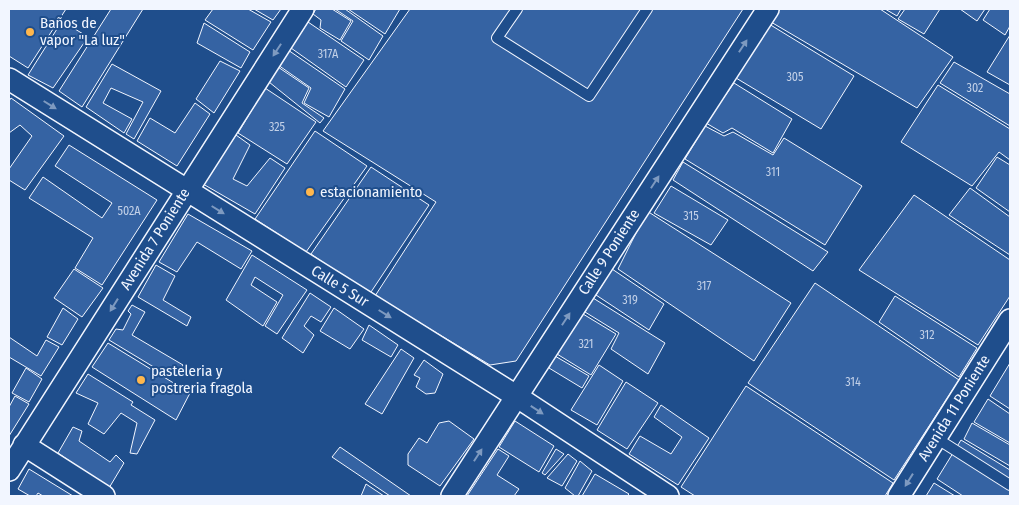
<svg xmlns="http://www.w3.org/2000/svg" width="1019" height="505" font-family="'Fira Sans Condensed',sans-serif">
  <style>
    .building { fill: #3563a3; stroke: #f2f6ff }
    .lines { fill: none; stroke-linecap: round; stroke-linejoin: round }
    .lane-casing { stroke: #f2f6ff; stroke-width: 12 }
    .street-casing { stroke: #f2f6ff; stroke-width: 24 }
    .lane { stroke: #1f4e8c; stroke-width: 10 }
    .street { stroke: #1f4e8c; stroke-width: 21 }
    .oneway { fill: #7e9ac0 }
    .poi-dot { fill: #ffb74d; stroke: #1f4e8c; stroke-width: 2 }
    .labels { text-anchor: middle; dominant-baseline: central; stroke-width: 4; stroke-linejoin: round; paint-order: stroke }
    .number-label { font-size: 12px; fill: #c3d1e8 }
    .poi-label { font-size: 15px; fill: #f2f6ff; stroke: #1f4e8c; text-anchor: start }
    .street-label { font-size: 15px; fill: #f2f6ff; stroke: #1f4e8c }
  </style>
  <rect width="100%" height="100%" fill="#1f4e8c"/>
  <path class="building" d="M 9,9 L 66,9 L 28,68 L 9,56 Z
    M 111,9 L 143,9 L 82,107 L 59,91 Z
    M 213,9 L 248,9 L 271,22 L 253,50 L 205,20 Z
    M 254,9 L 281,9 L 273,20 Z
    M 316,9 L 332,9 L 351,21 L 340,40 L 320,28 L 321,20 L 313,14 Z
    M 335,9 L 345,9 L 383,36 L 369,60 L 341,41 L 353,21 Z
    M 348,9 L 400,9 L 385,34 Z
    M 410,9 L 743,9 L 516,361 L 490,365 L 375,296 L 436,202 L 323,131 Z
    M 780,9 L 880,9 L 953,57 L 917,108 L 771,22 Z
    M 885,9 L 901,9 L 897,16 Z
    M 905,9 L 940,9 L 924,34 L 898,19 Z
    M 960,9 L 985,9 L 977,21 Z
    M 990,9 L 1010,9 L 1010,26 L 1005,35 L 983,20 Z
    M 62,21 L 88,37 L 53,88 L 28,75 Z
    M 308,22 L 364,60 L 346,87 L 291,48 Z
    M 204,23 L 250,52 L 241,68 L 197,43 Z
    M 769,24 L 854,76 L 821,129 L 736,78 Z
    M 1010,35 L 1010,85 L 987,72 Z
    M 288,50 L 345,89 L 329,117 L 304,103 L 311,88 L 278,65 Z
    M 220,61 L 240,71 L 214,113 L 196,99 Z
    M 954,62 L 1010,94 L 1010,126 L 940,83 Z
    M 112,64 L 161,91 L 134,139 L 126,134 L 143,102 L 111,88 L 103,103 L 132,119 L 124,133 L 86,107 Z
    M 278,67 L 309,88 L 302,103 L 324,118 L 320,123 L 269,82 Z
    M 734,83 L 792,119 L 773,153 L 732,128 L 723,133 L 706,123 Z
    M 938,85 L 1010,129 L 1010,160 L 999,152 L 972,186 L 901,142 Z
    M 265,88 L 316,122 L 287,164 L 238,133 Z
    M 11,98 L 64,136 L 25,190 L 9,180 L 9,169 L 32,136 L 20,125 L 9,133 L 9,101 Z
    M 195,103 L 210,114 L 177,166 L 137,141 L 150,118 L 175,133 Z
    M 705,126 L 724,136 L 733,132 L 773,155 L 784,138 L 862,186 L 825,245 L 685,159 Z
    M 315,131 L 367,166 L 306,252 L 255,219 Z
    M 236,135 L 250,145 L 233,179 L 247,186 L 270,158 L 285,168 L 255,214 L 203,184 Z
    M 69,145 L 157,200 L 102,285 L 75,268 L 93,238 L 29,198 L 43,177 L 102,218 L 112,203 L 55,166 Z
    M 997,157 L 1010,165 L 1010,212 L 976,188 Z
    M 683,162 L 828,252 L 813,271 L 673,180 Z
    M 371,167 L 429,205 L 369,295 L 311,254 Z
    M 671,186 L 728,220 L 711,245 L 654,213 Z
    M 970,188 L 1010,217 L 1010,255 L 949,215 Z
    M 914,195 L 1010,260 L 1010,296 L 978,345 L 859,270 Z
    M 647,211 L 791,303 L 754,361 L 618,269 Z
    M 188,214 L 252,251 L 241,269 L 197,242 L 177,272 L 159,262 Z
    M 252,255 L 307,290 L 277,334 L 265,326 L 283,295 L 255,277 L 251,285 L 277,302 L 263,326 L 226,300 Z
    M 156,265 L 175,276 L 163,300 L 191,317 L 187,326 L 138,297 Z
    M 74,269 L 103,288 L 82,317 L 54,298 Z
    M 612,269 L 664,304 L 649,330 L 596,295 Z
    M 815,283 L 959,380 L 894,480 L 748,383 Z
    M 310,293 L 331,307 L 321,322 L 311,316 L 304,326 L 314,335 L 303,353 L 282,338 Z
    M 895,296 L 977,348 L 959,377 L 879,322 Z
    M 593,298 L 665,343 L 648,374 L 611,349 L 619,333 L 585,312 Z
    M 132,305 L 145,312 L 132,335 L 183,365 L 176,376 L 162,368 L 157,369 L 109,340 L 116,329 L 123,330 L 131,314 L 128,311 Z
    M 63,308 L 78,319 L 62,345 L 47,337 Z
    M 334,308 L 364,329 L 350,349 L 320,331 Z
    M 583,314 L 616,334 L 591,375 L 557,354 Z
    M 369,325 L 398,345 L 391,357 L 362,340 Z
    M 9,337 L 37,356 L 46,340 L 59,347 L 41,376 L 9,357 Z
    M 108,343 L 190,393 L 176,420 L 92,367 Z
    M 401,349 L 414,358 L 382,414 L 365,404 Z
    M 555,356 L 589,376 L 582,388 L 549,368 Z
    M 424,360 L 443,374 L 435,393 L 426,394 L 416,387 L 420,378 L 414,375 Z
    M 1010,363 L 1010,409 L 990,396 Z
    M 599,365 L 623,381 L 597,425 L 571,410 Z
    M 26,368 L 42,379 L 29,402 L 12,393 Z
    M 88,374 L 133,402 L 131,405 L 155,420 L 137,454 L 130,453 L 137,423 L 121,413 L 104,434 L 88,424 L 98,403 L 76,393 Z
    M 626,382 L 658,403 L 627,449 L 597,430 Z
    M 746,386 L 893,483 L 885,496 L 695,496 L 681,487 Z
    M 15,396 L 29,404 L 9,436 L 9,407 Z
    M 988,399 L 1010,414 L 1010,443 L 974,422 Z
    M 661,405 L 709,438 L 678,485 L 629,454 L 640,436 L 671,454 L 682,437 L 654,417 Z
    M 449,421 L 474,439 L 440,486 L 408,465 L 408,454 L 419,438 L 427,443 L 439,423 Z
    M 515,421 L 554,446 L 539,472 L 499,447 Z
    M 972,423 L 1010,445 L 1010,466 L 964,439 Z
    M 73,427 L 82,431 L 79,441 L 110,462 L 116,455 L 124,463 L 109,488 L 58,453 Z
    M 961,440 L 1010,470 L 1010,496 L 963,496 L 937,479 Z
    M 340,447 L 411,496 L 390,496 L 332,457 Z
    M 498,449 L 509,456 L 497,475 L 519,489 L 514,496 L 467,496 Z
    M 556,449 L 564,454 L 545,475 L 542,473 Z
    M 568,454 L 577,461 L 562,486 L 547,478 Z
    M 580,461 L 592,471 L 578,496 L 575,496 L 565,488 Z
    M 29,469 L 73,496 L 43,496 L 38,493 L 36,496 L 30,496 L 18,489 Z
    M 595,474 L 629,494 L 627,496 L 582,496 Z
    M 934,483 L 955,496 L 926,496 Z
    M 366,484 L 384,496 L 361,496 Z"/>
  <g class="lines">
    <g class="lane-casing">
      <path id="lane" d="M 517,9 L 497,38 L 589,96 L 647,9
        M 936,438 L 1010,485"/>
    </g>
    <g class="street-casing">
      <path id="street" d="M 9,79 L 516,396 L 668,496
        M 24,445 L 104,496
        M 9,470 L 303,9
        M 452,496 L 768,9
        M 899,496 L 1010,320"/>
    </g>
    <use href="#lane" class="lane"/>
    <use href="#street" class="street"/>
  </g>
  <defs><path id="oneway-solid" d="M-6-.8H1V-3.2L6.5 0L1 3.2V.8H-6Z" transform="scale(1.25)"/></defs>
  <g class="oneway">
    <use href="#oneway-solid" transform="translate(743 46) rotate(-57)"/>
    <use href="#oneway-solid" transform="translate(277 50) rotate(123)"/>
    <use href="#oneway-solid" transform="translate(50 105) rotate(32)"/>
    <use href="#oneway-solid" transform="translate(655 182) rotate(-57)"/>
    <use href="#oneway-solid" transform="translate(218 210) rotate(32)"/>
    <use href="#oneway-solid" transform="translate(114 305) rotate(122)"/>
    <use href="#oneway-solid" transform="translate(385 314) rotate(32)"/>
    <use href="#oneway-solid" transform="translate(566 319) rotate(-57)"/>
    <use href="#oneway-solid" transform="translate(537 410) rotate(33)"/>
    <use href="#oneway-solid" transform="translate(478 455) rotate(-57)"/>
    <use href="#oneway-solid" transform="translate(909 480) rotate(122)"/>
  </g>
  <g class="poi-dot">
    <circle cx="30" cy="32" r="5"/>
    <circle cx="310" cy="192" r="5"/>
    <circle cx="141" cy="380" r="5"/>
  </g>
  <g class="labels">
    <g class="number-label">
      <text x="328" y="54">317A</text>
      <text x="795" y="77">305</text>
      <text x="975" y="88">302</text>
      <text x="277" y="127">325</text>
      <text x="773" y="172">311</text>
      <text x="129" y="211">502A</text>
      <text x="691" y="216">315</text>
      <text x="704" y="286">317</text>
      <text x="630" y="300">319</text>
      <text x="927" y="335">312</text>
      <text x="586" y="344">321</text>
      <text x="853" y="382">314</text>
    </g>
    <g class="poi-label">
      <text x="40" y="23">Baños de<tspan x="40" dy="17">vapor "La luz"</tspan></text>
      <text x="320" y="192">estacionamiento</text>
      <text x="151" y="371">pasteleria y<tspan x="151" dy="17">postreria fragola</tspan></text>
    </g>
    <g class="street-label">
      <text transform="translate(155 239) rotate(-58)">Avenida 7 Poniente</text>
      <text transform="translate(609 252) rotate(-57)">Calle 9 Poniente</text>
      <text transform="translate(340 286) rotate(32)">Calle 5 Sur</text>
      <text transform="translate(954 408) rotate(-58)">Avenida 11 Poniente</text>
    </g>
  </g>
  <rect width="1019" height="505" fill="none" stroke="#f2f6ff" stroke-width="20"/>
</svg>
